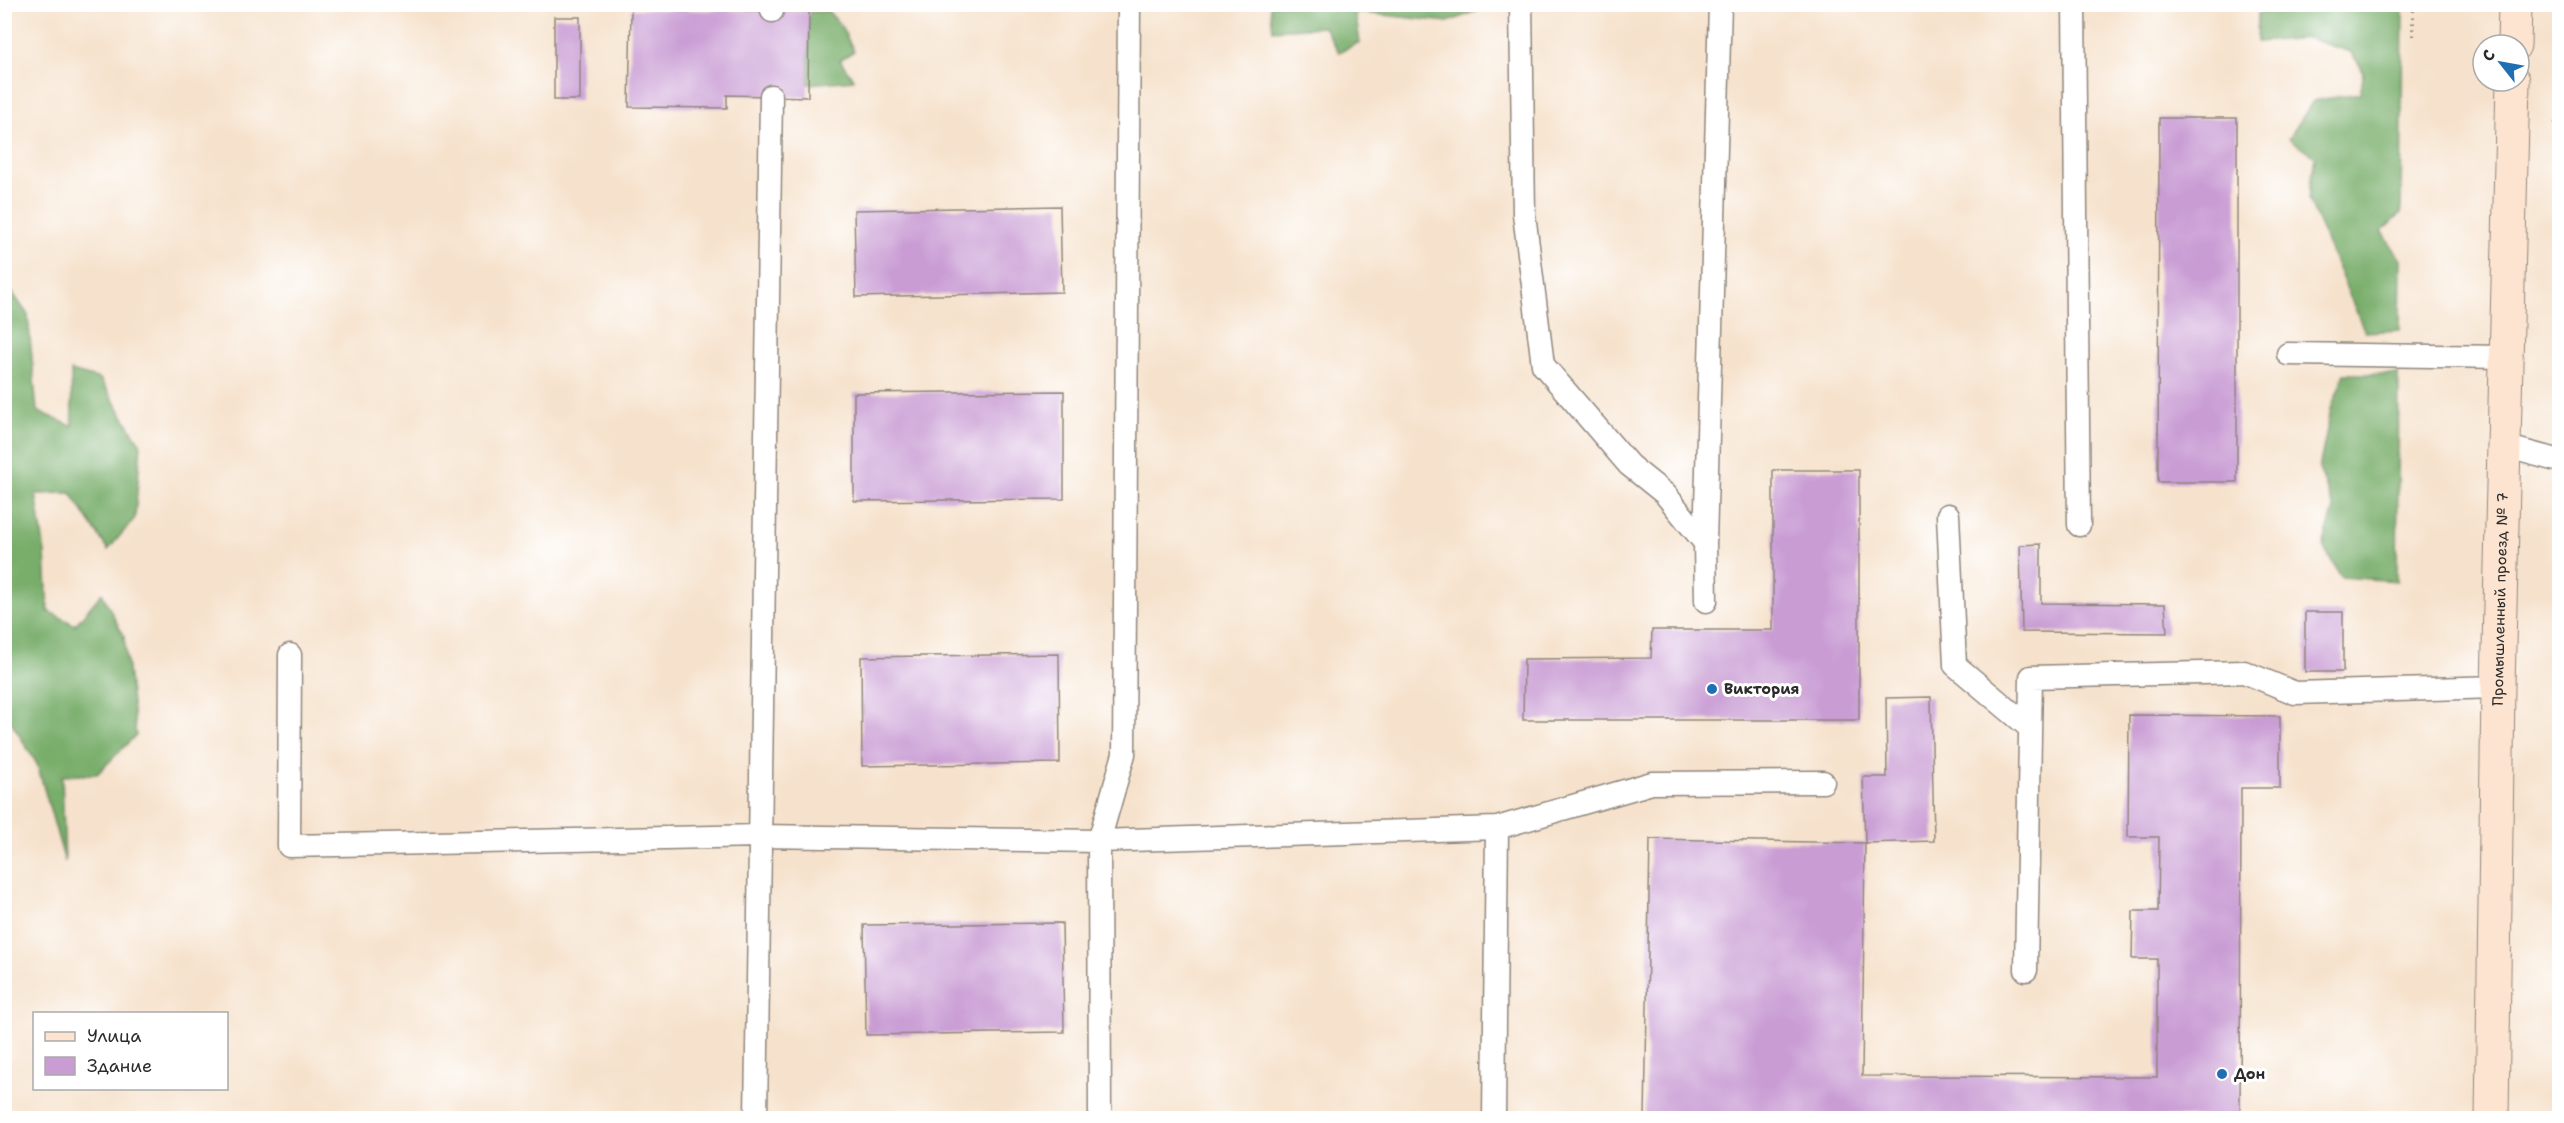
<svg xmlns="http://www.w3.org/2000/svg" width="2564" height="1123" font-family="'Shantell Sans',sans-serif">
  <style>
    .forest { fill: #78ad6a; stroke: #526c4a; stroke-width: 1.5 }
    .building { fill: #c99dd4 }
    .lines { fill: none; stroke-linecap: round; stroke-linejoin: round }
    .lane-casing { stroke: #90867c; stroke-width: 25 }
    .secondary-casing { stroke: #90867c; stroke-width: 35 }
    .path { stroke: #90867c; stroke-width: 4; stroke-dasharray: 1.5 4.5; stroke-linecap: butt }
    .lane { stroke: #fff; stroke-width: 22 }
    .secondary { stroke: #fde4d0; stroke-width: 33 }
    .poi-dot { fill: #1f6fb2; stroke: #fff; stroke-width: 2 }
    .labels { text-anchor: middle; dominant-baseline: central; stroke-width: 6; stroke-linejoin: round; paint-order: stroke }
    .street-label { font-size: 15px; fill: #2b2b2b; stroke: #fff }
    .poi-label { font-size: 15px; font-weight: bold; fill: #2b2b2b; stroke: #fff; text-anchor: start }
  </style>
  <rect width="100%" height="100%" fill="#fff"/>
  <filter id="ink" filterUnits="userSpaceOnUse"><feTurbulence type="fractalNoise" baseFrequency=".0167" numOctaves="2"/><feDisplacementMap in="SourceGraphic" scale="12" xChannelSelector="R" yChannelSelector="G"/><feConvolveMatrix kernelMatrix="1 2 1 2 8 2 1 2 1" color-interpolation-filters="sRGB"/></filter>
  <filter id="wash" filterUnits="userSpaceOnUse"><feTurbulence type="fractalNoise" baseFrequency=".008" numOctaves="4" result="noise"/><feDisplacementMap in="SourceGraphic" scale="24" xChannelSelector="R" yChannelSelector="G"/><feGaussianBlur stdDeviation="1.35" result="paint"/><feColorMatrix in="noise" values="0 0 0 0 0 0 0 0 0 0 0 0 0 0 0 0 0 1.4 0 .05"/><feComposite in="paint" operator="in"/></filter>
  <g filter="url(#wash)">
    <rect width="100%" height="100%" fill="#f6e2cc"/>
    <path class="forest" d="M 1486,5 L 1487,7 L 1448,22 L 1355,12 L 1360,42 L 1339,52 L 1324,27 L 1273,30 L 1270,5 Z
      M 2294,5 L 2403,5 L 2401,213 L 2382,231 L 2401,260 L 2400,330 L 2365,332 L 2308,198 L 2315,157 L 2289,138 L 2313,101 L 2360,93 L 2364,72 L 2351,52 L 2307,38 L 2257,42 L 2258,13 L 2289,13 Z
      M 828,11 L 841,26 L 854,51 L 840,60 L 854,80 L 808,84 L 809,12 Z
      M 5,282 L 28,315 L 37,411 L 72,426 L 71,371 L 100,379 L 141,445 L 135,518 L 108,550 L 71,493 L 36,494 L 45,553 L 48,611 L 75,625 L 102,593 L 124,637 L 136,735 L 97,774 L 62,776 L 65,862 L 37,764 L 5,712 Z
      M 2344,374 L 2399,374 L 2397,581 L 2341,577 L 2323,546 L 2334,508 L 2319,469 L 2331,409 Z"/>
    <g id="blocks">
      <path class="building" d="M 631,9 L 809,12 L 808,97 L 727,95 L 727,108 L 629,107 Z
        M 554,17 L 580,17 L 580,100 L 554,100 Z
        M 2159,118 L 2237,118 L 2237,482 L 2158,482 Z
        M 1060,206 L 1062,292 L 856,297 L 854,210 Z
        M 1064,391 L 1064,499 L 854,501 L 854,393 Z
        M 1773,470 L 1859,470 L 1859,720 L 1523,720 L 1524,659 L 1651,658 L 1652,630 L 1773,630 Z
        M 2041,544 L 2041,603 L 2165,604 L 2167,633 L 2022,632 L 2020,545 Z
        M 2305,612 L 2343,612 L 2343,672 L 2305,672 Z
        M 1059,654 L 1060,763 L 862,766 L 861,657 Z
        M 1931,697 L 1934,841 L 1865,843 L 1863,777 L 1887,777 L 1886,698 Z
        M 2129,715 L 2280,716 L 2280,788 L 2241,788 L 2240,1117 L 1645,1118 L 1650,839 L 1865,843 L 1862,1076 L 2157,1077 L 2157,959 L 2132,959 L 2133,911 L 2158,911 L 2159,837 L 2128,837 Z
        M 1062,923 L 1064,1032 L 866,1035 L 864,925 Z"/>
    </g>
  </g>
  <g filter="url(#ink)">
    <use href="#blocks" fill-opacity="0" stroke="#90867c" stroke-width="1.5"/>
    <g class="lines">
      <g class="lane-casing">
        <path id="lane" d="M 1521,4 L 1524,214 L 1543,365 L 1629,465 L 1665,494 L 1705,543
          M 2074,4 L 2079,525
          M 772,11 L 772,4
          M 2288,354 L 2506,357
          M 2504,446 L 2560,461
          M 1948,515 L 1955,665 L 2030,728
          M 1706,601 L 1705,543 L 1720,4
          M 290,655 L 289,846 L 760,836 L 1099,841 L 1497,828 L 1652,783 L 1823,782
          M 2026,970 L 2031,677 L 2244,672 L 2295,693 L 2498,687
          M 756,1118 L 771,96
          M 1100,1118 L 1099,841 L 1124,754 L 1129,4
          M 1494,1118 L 1497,828"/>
      </g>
      <g class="secondary-casing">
        <g id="secondary">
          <path d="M 2514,45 L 2515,4"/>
          <path id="s1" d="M 2492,1118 L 2498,687 L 2513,81"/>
        </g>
      </g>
      <path class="path" d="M 2413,36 L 2413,4
        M 2555,124 L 2560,119"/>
      <use href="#lane" class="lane"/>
      <use href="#secondary" class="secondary"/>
    </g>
  </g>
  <g class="poi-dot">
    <circle cx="1712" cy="689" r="6"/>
    <circle cx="2222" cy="1074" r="6"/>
  </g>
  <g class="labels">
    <g class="street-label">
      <text stroke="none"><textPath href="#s1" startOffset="519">Промышленный проезд № 7</textPath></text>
    </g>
    <g class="poi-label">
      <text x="1724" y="689">Виктория</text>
      <text x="2234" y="1074">Дон</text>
    </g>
  </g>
  <rect width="2564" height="1123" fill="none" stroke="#fff" stroke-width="24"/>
  <rect x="33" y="1012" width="195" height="78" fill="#ffffff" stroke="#aaaaaa" stroke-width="1.5"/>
  <rect x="45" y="1032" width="30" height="9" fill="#fde4d0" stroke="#aaaaaa" stroke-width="1.5"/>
  <text x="87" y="1042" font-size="18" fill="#2b2b2b">Улица</text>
  <rect x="45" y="1057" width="30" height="18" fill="#c99dd4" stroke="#aaaaaa" stroke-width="1.5"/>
  <text x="87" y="1072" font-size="18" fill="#2b2b2b">Здание</text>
  <g transform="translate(2501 63) rotate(301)"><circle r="28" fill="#ffffff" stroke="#aaaaaa" stroke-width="1.5"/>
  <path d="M0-4.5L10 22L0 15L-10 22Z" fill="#1f6fb2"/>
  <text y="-9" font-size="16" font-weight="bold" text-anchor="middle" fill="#2b2b2b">С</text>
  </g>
</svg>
